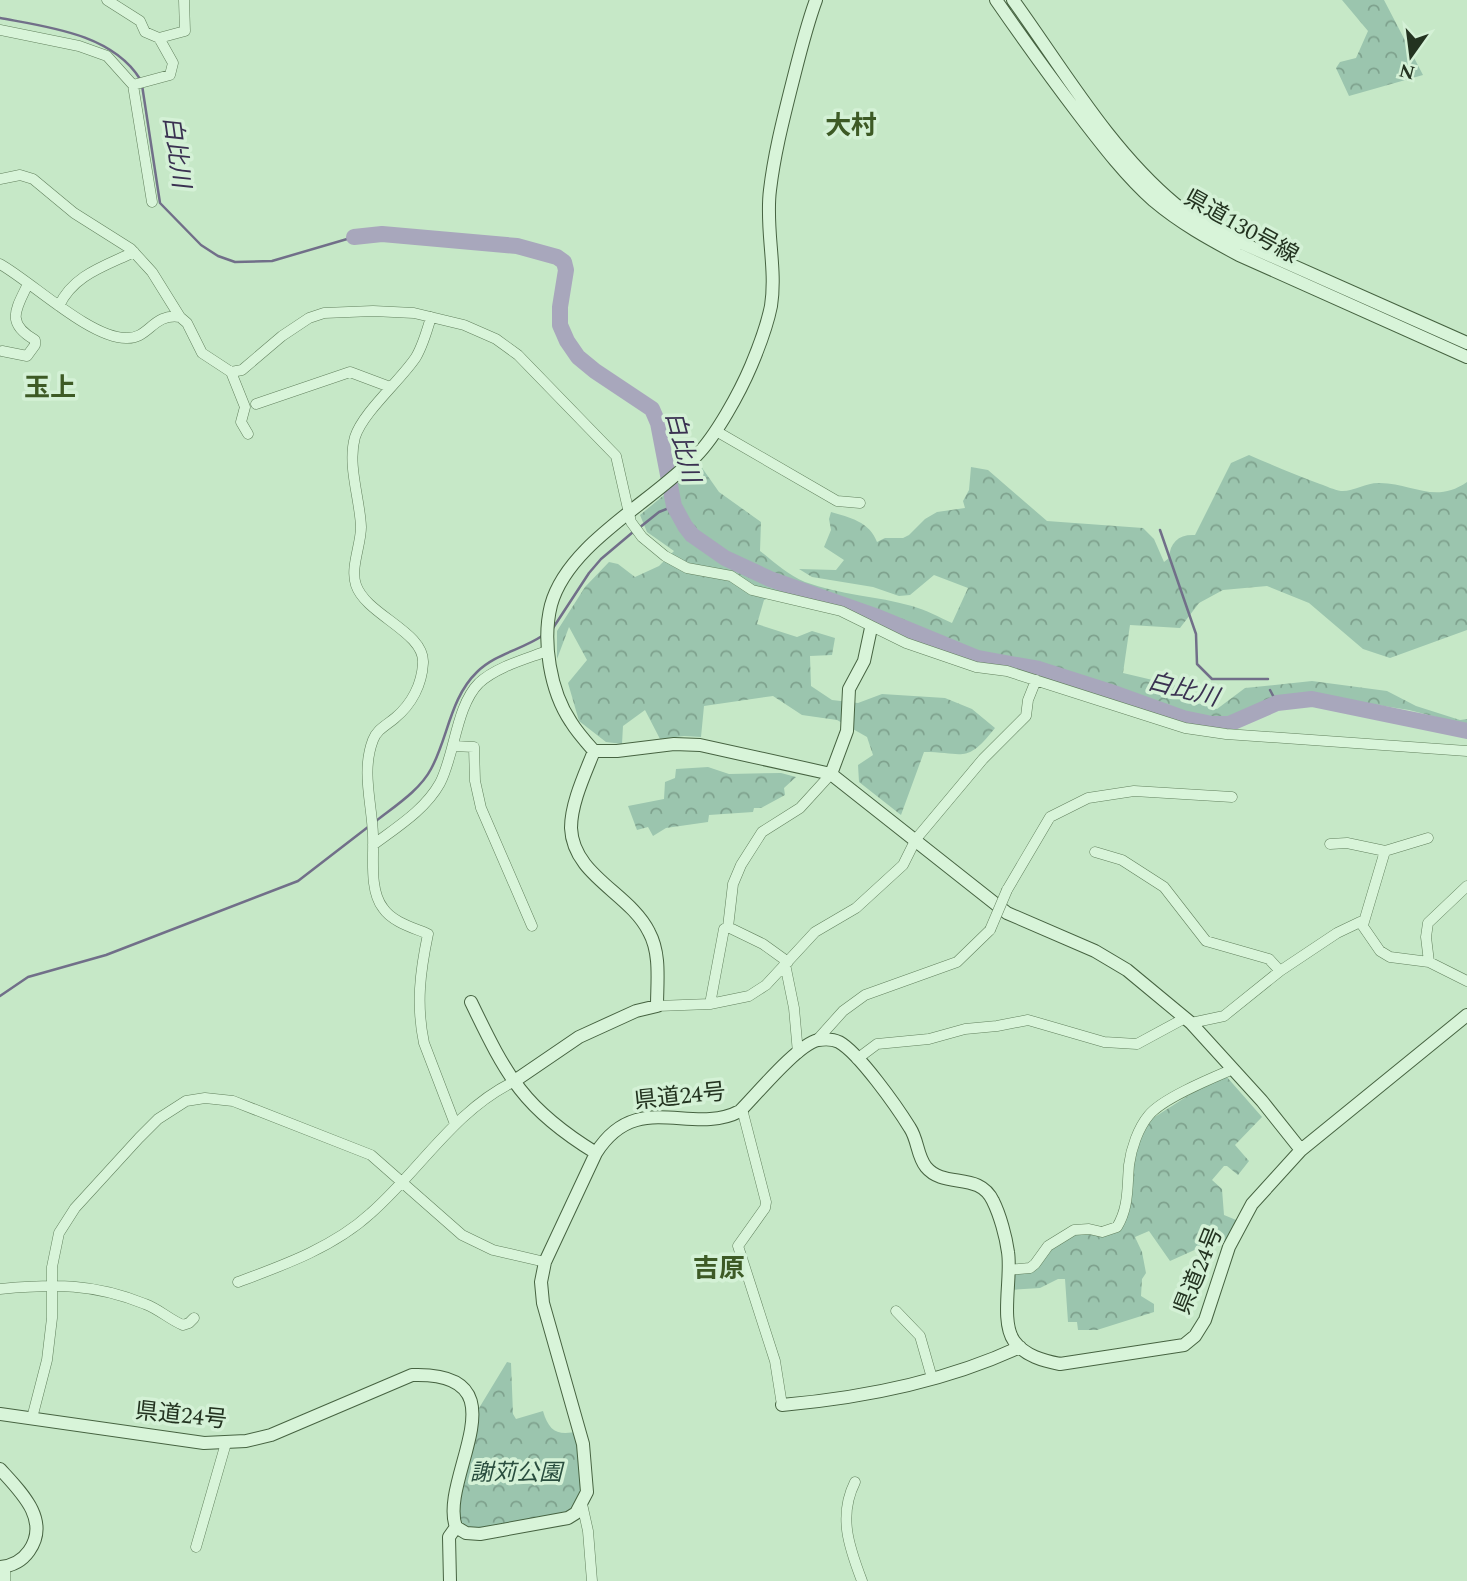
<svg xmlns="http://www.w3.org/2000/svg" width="1467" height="1581" font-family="Spectral,'Noto Sans JP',serif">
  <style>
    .forest { fill: url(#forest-crowns) }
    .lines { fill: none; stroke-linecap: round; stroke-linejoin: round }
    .stream { stroke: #716f89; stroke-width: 2.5 }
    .river { stroke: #a8a7bc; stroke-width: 16 }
    .street-casing { stroke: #62815e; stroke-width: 11 }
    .secondary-casing { stroke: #466341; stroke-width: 14 }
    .street { stroke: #d8f4d9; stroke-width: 10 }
    .secondary { stroke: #d8f4d9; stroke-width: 12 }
    .street-bridge-casing { stroke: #62815e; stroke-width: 11; stroke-linecap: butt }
    .street-bridge { stroke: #d8f4d9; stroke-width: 10 }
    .labels { text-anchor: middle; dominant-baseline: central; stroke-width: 7; stroke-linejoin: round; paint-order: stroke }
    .street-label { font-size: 23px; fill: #233320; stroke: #d4f1d6 }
    .park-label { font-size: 23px; font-style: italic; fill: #294d3e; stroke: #d4f1d6 }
    .water-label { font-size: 24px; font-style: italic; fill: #3a3151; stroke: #d4f1d6 }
    .quarter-label { font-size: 26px; font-weight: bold; fill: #3d5a25; stroke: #d4f1d6 }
  </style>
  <defs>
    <pattern id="forest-crowns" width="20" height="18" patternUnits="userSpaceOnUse" patternTransform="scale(1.75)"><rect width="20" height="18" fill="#9bc5ae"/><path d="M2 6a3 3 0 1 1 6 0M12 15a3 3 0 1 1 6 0" fill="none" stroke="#7ea18d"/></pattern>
  </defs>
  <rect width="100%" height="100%" fill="#c6e8c7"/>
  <path class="forest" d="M 1342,0 L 1384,0 L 1423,75 L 1349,96 L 1336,68 L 1340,62 L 1356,58 L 1368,31 Z
    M 1249,455 C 1272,465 1296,475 1320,484 C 1326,486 1334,490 1341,491 C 1352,492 1366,483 1378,483 C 1411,482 1434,505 1467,482 L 1467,630 L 1390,658 L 1363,649 L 1309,603 L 1267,586 L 1223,590 L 1199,603 L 1180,628 L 1130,625 L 1123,673 L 1178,686 L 1191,682 L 1190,701 L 1217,709 L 1245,688 L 1312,681 L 1387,691 L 1416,706 L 1460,720 L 1467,719 L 1467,725 L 1409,710 L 1300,693 L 1275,697 L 1228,727 L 1206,726 L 1170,718 L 1051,678 L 967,658 L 824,601 L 787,591 L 764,600 L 757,624 L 797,637 L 812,631 L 835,638 L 832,655 L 810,656 L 811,686 L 832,700 L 858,703 L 882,694 L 945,698 L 972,709 L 995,728 C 966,765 964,752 924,752 L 901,815 L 859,782 L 858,765 L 873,755 L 867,737 L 837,720 L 802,715 L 773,696 L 704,706 L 701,737 L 684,736 L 660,739 L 645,710 L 623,726 L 622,744 L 606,742 L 579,721 L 568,683 L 587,660 L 569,627 L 557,659 L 557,631 L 585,587 L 609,562 L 618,564 L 635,577 L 659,566 L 674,551 L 647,532 L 640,515 L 700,465 L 719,492 L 761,522 L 760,551 C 774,562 788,575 805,582 C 840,595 877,596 912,606 C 926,610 939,617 952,623 L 968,588 L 934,575 L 910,595 L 899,596 L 873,587 L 812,577 L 799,569 L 836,570 L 844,560 L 824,547 L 831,530 L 829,519 L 831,512 C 849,517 870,522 877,542 L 885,538 L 903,538 L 909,535 L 925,519 L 937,512 L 965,508 L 963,501 L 969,490 L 971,467 L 988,470 L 1047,521 L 1143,528 L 1154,539 L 1164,562 L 1169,558 C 1170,542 1179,534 1195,535 L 1231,463 Z
    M 708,767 L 729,774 L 781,773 L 796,777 L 784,788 L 785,795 L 761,808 L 754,808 L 753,812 L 709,815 L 708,822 L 666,828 L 653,836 L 648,827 L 637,830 L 628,806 L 664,799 L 665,782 L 675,778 L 676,769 Z
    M 1226,1076 L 1262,1117 L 1235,1145 L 1249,1161 L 1238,1175 L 1227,1166 L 1224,1166 L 1212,1180 L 1222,1189 L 1224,1215 L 1241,1222 L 1229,1244 L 1210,1236 L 1210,1243 L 1170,1261 L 1149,1231 L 1135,1237 L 1142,1252 L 1146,1273 L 1142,1279 L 1141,1296 L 1154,1304 L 1154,1312 L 1097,1330 L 1078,1330 L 1077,1322 L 1068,1322 L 1065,1279 L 1058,1279 L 1040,1288 L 1009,1290 L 1009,1270 L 1028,1269 L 1070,1233 L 1118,1226 L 1131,1159 L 1150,1120 L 1200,1088 Z
    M 507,1362 L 511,1363 L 513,1414 L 516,1419 L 543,1411 C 549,1432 558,1436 579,1431 L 587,1492 L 576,1513 L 466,1533 L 453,1508 L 473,1418 Z"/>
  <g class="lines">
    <path class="stream" d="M 0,18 C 48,27 112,34 140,79
      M 142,85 L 160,203 L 201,245 L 218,256 L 235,262 L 272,261 L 354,237
      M 639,528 L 659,512 L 674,506
      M 1160,530 L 1196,634 L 1197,664 L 1212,679 L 1268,679
      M 553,628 L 589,573 L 601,559 L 633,532
      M 1270,690 L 1277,703
      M 376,821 C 395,806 420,790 431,769 C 448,738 450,698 477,672 C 495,654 521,650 542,636
      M 0,996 L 28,977 L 106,955 L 298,881 L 368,827"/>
    <path class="river" d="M 354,237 L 382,234 L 517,246 L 557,257 L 564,262 L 566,270 L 560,307 L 560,325 L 567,341 L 578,357 L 595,371 L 652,409 L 658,423 L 674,506 L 685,526 L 692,535 L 725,558 L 770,579 L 875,616 L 977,658 L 1039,669 L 1111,692 L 1183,718 L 1212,724 L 1229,724 L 1277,703 L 1312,699 L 1467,731"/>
    <g class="street-casing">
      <path id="street" d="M 107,0 L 140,21 L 145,32 L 159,38 L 185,31 L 184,0
        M 0,30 L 79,46 L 107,56 L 133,85 L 170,75 L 173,63 L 159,38
        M 133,85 L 152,202
        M 0,179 L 20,175 L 33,179 L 74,213 L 131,249 L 152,272 L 180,317 L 187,323 L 202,353 L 231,372 L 242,370 L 282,336 L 309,318 L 324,313 L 373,311 L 414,313 L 464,325 L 496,339 L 518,355 L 616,456 L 631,522 L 642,537 L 665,556 L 687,568 L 731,576 L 752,590 L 841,611 L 906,643 L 976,667 L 1007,671 L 1185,728 L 1226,734 L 1467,751
        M 0,264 C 32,282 90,338 126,338 C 150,339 152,313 180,317
        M 59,306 C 73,275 105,266 134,252
        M 431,317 C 427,331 423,345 416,357 C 401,380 363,412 355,437 C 347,465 360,499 361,527 C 361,545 350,568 356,585 C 366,615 425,632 423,663 C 422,684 412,704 395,718 C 387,725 377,729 373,740 C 361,771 372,804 373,835 C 374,857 369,890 383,908 C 392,922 414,928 428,934 C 420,972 416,1005 424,1043 L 455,1124
        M 2,351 L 27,356 L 35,345 L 35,340 C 5,323 16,309 28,284
        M 231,372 L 245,407 L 241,422 L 248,434
        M 256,404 L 350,372 L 390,387
        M 716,431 L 837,501 L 860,503
        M 454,746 L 474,747 L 475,781 L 481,808 L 532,926
        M 1330,844 L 1347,843 L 1385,851 L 1428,838
        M 373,845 C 397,827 425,810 440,783 C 455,754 456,706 479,683 C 496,667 526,659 547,651
        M 1095,852 L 1122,860 L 1164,887 L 1206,941 L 1269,959 L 1280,971
        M 1007,890 L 1050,817 L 1088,798 L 1134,791 L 1232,797
        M 1363,925 L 1385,851
        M 728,927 L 763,944 L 788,962
        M 1429,962 L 1426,937 L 1428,923 L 1467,886
        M 785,964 L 794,1008 L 798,1053
        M 710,1004 L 724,929 L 728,927 L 733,884 L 741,865 L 762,832 L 800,808 L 831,774
        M 657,1006 L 710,1004 L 749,996 L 766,985 L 815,932 L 856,908 L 903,865 L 916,839 L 983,759 L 1026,716 L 1028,700 L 1036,680
        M 1191,1023 L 1224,1016 L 1280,971 L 1337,933 L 1360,922 L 1380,951 L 1390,957 L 1429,962 L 1467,981
        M 817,1040 L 843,1011 L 865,995 L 957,962 L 990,930
        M 857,1059 L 877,1044 L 929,1039 L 965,1029 L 997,1026 L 1028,1020 L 1104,1042 L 1137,1044 L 1185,1018
        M 742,1109 L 766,1202 L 765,1208 L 738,1246 L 775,1361 L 782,1405
        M 1008,1270 L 1030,1268 L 1035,1264 L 1048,1246 L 1074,1230 L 1089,1229 L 1102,1232 L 1117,1227 C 1129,1207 1127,1188 1129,1165 C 1131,1149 1138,1128 1149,1115 C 1163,1098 1212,1078 1233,1069
        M 238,1282 C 284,1265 334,1247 371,1213 C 419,1171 454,1111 513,1082
        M 0,1289 C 55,1284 93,1283 145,1304 C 159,1309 170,1320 183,1325 L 189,1323 L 194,1318
        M 896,1311 L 920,1336 L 932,1378
        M 32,1418 L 47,1360 L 52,1318 L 52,1267 L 59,1233 L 75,1208 L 139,1138 L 158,1119 L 186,1101 L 205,1098 L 233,1101 L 371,1155 L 462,1235 L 493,1250 L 545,1262
        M 855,1482 C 838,1516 849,1547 862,1581
        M 582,1504 L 588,1531 L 592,1581
        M 196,1547 L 226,1443
        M 5,1567 L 5,1581"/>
    </g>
    <g class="secondary-casing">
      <path id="secondary" d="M 996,0 C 1023,39 1051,78 1080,116 C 1103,146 1126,176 1154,201 C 1180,223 1209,239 1239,255 L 1467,357
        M 1013,0 C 1063,69 1109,149 1175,204 C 1196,221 1220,232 1244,244 L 1467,343
        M 594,751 C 586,742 577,732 571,722 C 550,691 542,641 551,605 C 568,543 653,502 696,456 C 716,436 740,392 751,366 C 759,347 767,326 771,306 C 777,268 765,228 770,190 C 774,156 782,124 790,92 C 798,61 805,30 816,0
        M 594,751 L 617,751 L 674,744 L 700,745 L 831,774 L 1007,913 L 1095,951 L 1127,970 L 1191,1023 L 1262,1101 L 1301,1150
        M 831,774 L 847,731 L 849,689 L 864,661 L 871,628
        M 471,1002 C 507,1077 524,1109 596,1153
        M 513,1082 L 579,1037 L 636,1011 L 657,1006 C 657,982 661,954 649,932 C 630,893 573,876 571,828 C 571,803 585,774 594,751
        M 782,1405 C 862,1398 947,1381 1020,1347
        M 0,1414 L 204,1443 L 246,1441 L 271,1435 L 412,1375 C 528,1371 438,1478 456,1527 L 466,1533 L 480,1534 L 568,1518 L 576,1513 L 587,1492 L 583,1444 L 543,1303 L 541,1282 L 545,1262 L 596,1153 C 637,1088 691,1137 740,1111 C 757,1094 797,1045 818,1040 C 825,1039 833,1039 839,1042 C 859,1053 897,1107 910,1128 C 918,1140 917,1156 926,1167 C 944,1189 979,1171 993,1201 C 1000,1215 1006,1237 1008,1252 C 1012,1277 1000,1321 1014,1341 C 1025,1356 1044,1361 1060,1364 L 1184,1345 L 1195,1336 L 1205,1320 L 1229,1247 L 1252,1204 L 1301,1150 L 1467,1015
        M 0,1469 C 20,1491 51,1520 29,1551 C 22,1561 12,1566 0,1567
        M 450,1581 L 449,1537 L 456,1527"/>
    </g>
    <use href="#street" class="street"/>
    <use href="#secondary" class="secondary"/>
    <g class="street-bridge-casing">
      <path id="street-bridge" d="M 990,930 L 1007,890"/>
    </g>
    <use href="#street-bridge" class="street-bridge"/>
  </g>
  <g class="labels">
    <g class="street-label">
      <text transform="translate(1241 227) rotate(29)">県道130号線</text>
      <text transform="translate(680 1097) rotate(-6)">県道24号</text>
      <text transform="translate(1199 1271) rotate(-68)">県道24号</text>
      <text transform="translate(181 1416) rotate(6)">県道24号</text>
    </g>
    <g class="park-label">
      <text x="516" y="1473">謝苅公園</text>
    </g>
    <g class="water-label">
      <text transform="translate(176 152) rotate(82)">白比川</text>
      <text transform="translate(682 447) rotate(75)">白比川</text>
      <text transform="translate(1183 690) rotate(14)">白比川</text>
    </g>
    <g class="quarter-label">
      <text x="851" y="126">大村</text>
      <text x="50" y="388">玉上</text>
      <text x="719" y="1269">吉原</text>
    </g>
  </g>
  <g transform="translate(1411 56) rotate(194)" stroke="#d4f1d6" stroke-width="5" paint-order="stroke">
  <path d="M0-5L12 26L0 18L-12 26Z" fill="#233320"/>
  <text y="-10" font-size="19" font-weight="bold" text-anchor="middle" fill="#233320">N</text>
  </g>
</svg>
